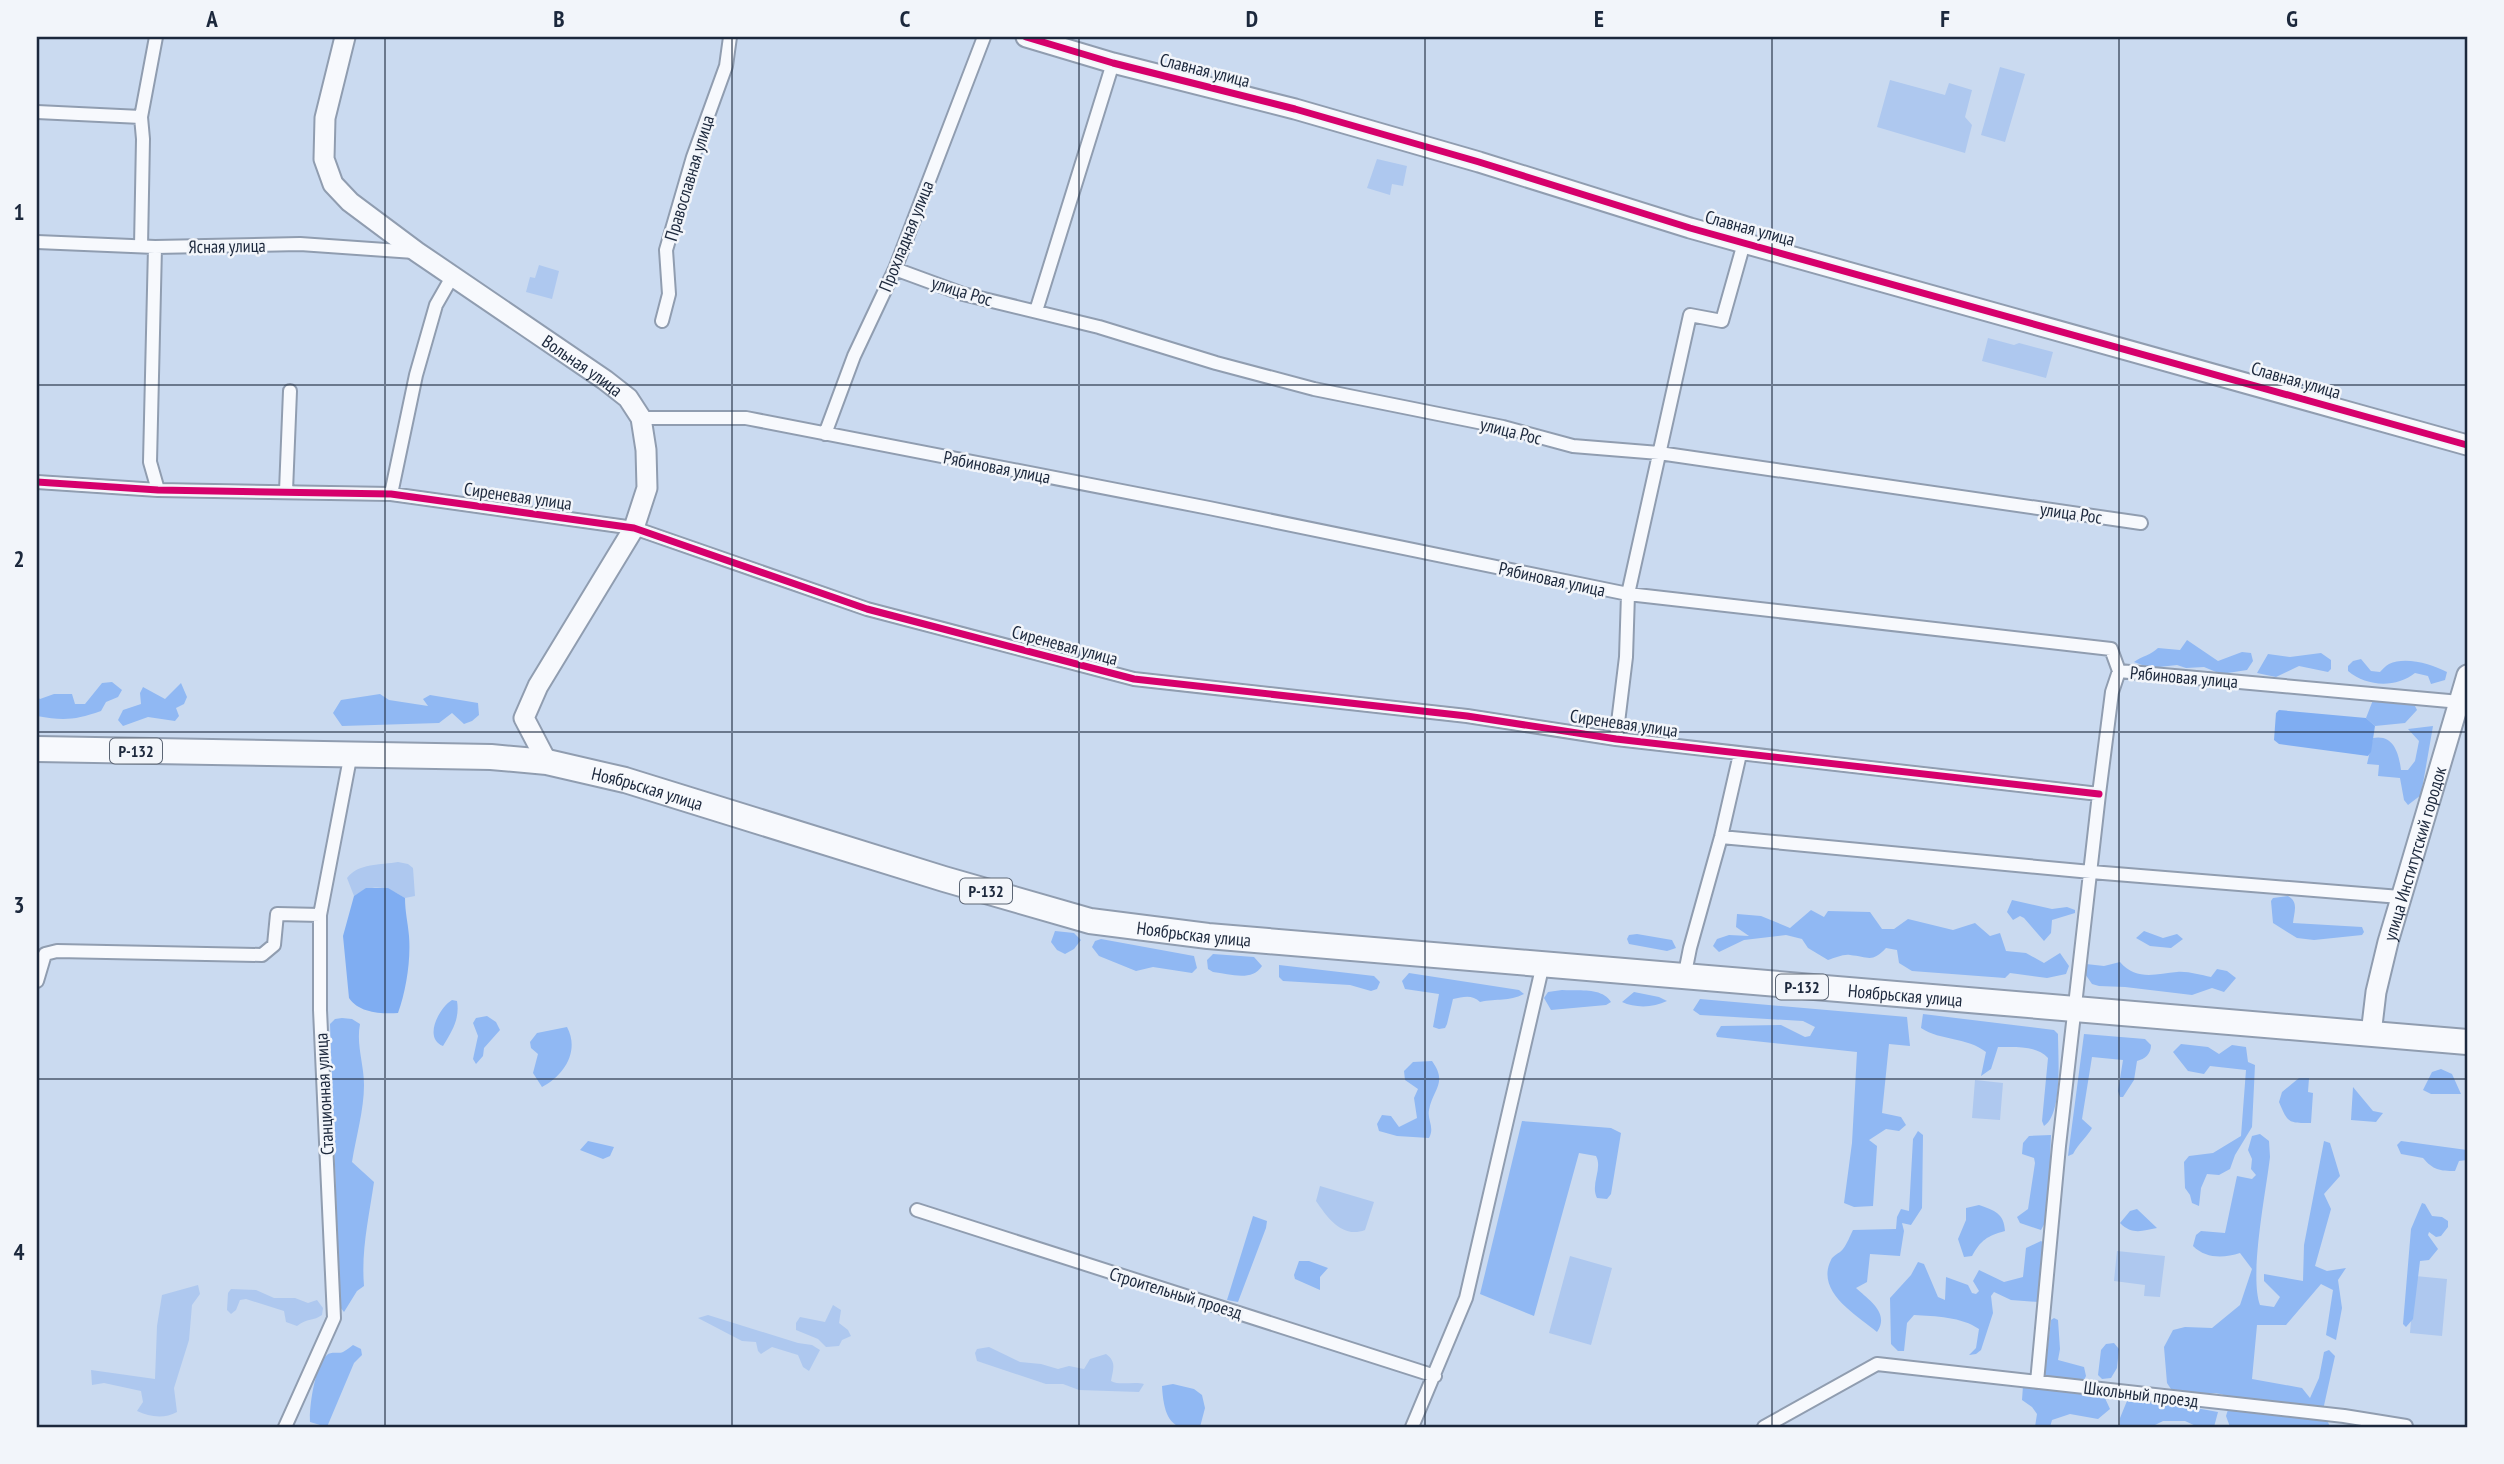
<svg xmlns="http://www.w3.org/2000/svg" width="2504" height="1464" font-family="'PT Sans Narrow',sans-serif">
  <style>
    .green { fill: #aec8ef }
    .forest { fill: #90b8f3 }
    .water { fill: #7fadf2 }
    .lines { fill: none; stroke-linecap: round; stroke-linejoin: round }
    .street-casing { stroke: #909db0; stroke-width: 16 }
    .secondary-casing { stroke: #909db0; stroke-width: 23 }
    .highway-casing { stroke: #909db0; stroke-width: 28 }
    .street { stroke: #f7f9fd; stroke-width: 12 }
    .secondary { stroke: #f7f9fd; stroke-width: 19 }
    .highway { stroke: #f7f9fd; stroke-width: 24 }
    .cycleway-casing { stroke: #f2f5fa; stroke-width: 11 }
    .cycleway { stroke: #d6006c; stroke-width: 7 }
    .grid { fill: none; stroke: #1c283c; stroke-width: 2; stroke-opacity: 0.55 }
    .labels { text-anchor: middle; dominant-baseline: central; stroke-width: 5; stroke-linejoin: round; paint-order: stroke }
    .shield { fill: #f2f5fa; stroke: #5c6675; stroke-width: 2 }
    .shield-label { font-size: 16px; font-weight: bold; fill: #1c283c }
    .street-label { font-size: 18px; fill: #1c283c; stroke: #f2f5fa }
    .neatline { fill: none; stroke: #1c283c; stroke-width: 2.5 }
    .grid-label { font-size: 23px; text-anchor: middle; font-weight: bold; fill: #1c283c }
  </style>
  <rect width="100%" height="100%" fill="#cadaf0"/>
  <path class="green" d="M 2000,67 L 2025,74 L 2005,142 L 1981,135 Z
    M 1890,80 L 1945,95 L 1949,83 L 1972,90 L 1965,117 L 1972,125 L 1965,153 L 1877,127 Z
    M 1377,159 L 1407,166 L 1403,186 L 1392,184 L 1390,195 L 1367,188 Z
    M 539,265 L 559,271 L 552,299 L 526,292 L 530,277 L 535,278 Z
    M 1988,338 L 2014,345 L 2019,343 L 2053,352 L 2046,378 L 1982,361 Z
    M 398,862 L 408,864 L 413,868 L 415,896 L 405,898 C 385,886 374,883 354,896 L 347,878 C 358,863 381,865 398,862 Z
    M 1975,1080 L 2003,1083 L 2000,1120 L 1972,1118 Z
    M 1320,1186 L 1374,1202 L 1365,1230 C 1342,1239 1327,1217 1316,1201 Z
    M 2117,1251 L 2165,1256 L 2160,1297 L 2144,1296 L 2145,1285 L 2114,1281 Z
    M 1570,1256 L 1612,1268 L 1591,1345 L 1549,1333 Z
    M 2415,1276 L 2447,1279 L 2442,1336 L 2410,1333 Z
    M 198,1285 L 200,1294 L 192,1305 L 189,1340 L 174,1388 L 177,1412 C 164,1419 150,1417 137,1411 L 143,1402 L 141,1391 L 104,1383 L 92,1385 L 91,1370 L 155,1379 L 157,1326 L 162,1295 Z
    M 231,1289 L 256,1290 L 274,1298 L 295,1298 L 308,1303 L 317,1300 L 323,1308 L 322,1315 C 314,1321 307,1318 297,1326 L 286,1322 L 284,1311 L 246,1299 L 240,1300 L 236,1310 L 231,1314 L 227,1310 L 228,1293 Z
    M 833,1305 L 841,1310 L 839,1323 L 848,1330 L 851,1336 L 842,1340 L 839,1346 L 826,1347 L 818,1339 L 796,1330 L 796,1323 L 800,1317 L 825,1322 Z
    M 708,1315 L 798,1343 L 812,1345 L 820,1350 L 809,1371 L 803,1367 L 798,1355 L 772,1347 L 761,1354 L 758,1351 L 756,1342 L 742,1341 L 698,1318 Z
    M 989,1347 L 1020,1362 L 1041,1364 L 1058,1369 L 1069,1366 L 1084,1369 L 1090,1359 L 1106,1354 C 1117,1362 1113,1369 1111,1381 C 1120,1386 1134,1381 1144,1384 L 1139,1392 L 1079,1390 L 1063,1384 L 1046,1384 L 977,1361 L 975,1353 L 977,1349 Z"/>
  <path class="forest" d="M 2187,640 L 2218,661 L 2242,652 L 2251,653 L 2253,661 L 2247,670 L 2221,674 L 2204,667 L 2186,668 L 2177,665 L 2150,668 L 2134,662 C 2142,656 2151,655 2158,648 L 2180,650 Z
    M 2321,653 L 2331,660 L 2331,669 L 2328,672 L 2299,666 L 2276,677 L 2257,673 L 2268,654 L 2290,657 Z
    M 2361,659 L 2371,671 L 2380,672 C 2383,669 2385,666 2389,664 C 2405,656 2432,664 2447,672 L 2445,680 L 2431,684 L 2428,676 L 2415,673 C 2396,688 2367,687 2348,671 L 2348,666 L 2353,661 Z
    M 112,682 L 122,690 L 118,697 L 106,702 L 101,711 C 75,720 64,721 37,716 L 37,697 L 40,699 L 54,694 L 72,694 L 75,704 L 85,704 L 102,683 Z
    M 181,683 L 187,697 L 184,704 L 176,708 L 179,716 L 175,721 L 148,717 L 123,726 L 118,720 L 123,710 L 141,704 L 140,693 L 143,687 L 165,699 Z
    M 380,694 L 389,700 L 428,706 L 423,699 L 430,695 L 478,703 L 479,715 L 472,721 L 464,724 L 452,713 L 439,723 L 342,726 L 333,713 L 341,700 Z
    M 2373,700 L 2403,702 L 2415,706 L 2417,710 L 2405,723 L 2375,726 L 2366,718 Z
    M 2433,726 L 2421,795 L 2408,805 L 2404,800 L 2400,778 L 2378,776 L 2379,765 L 2367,764 L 2373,738 C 2394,734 2399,754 2401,770 L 2408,770 L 2415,761 L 2419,741 L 2408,729 Z
    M 2288,896 C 2299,902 2294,912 2293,923 L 2362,927 L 2364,932 L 2362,935 L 2314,940 L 2297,938 L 2273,923 L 2271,901 L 2273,898 Z
    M 2012,900 L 2052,909 L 2067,907 L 2075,910 L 2075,913 L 2052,920 L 2051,933 L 2044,941 L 2024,918 L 2020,916 L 2013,920 L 2007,912 Z
    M 1811,910 L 1824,917 L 1828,911 L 1870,912 L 1882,929 L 1894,929 L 1908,919 L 1953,930 L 1975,923 L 1990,936 L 2000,933 L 2006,951 L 2026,953 L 2044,963 L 2060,953 L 2069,966 L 2066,974 L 2047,978 L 2010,973 L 2005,978 L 1912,971 L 1899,963 L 1897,950 L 1886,948 C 1872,963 1869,957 1850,955 C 1843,954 1835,958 1828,960 L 1808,948 L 1802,939 L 1786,935 L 1744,940 L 1719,952 L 1713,946 L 1717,939 L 1729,935 L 1749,936 L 1736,927 L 1737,914 L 1761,916 L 1790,928 Z
    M 1055,931 L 1074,933 L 1081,940 L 1074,949 L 1065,954 L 1057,950 L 1051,942 Z
    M 2144,931 L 2163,938 L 2177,934 L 2183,939 L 2171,948 L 2150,946 L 2136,938 Z
    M 1637,934 L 1672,940 L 1676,948 L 1667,951 L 1629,944 L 1627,939 L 1629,935 Z
    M 1101,939 L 1194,956 L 1197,968 L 1192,973 L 1153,967 L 1136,971 L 1099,956 L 1092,947 L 1095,941 Z
    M 1213,954 L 1254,957 L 1262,966 C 1252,982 1230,974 1213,972 L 1208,969 L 1207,960 Z
    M 2120,962 C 2136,981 2156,974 2177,972 C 2188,971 2200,975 2211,977 L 2217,969 L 2227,971 L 2236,978 L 2224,992 L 2212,988 L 2192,995 L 2125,987 L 2099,986 L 2092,984 L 2083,971 L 2086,964 L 2104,966 Z
    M 1279,965 L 1374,976 L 1380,982 L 1377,989 L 1371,991 L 1350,985 L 1283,981 L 1279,977 Z
    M 1409,973 L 1519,990 L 1524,994 C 1508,1002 1498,998 1480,1002 C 1472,994 1463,997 1453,999 L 1447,1024 L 1445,1028 L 1439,1029 L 1433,1027 L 1439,994 L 1405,989 L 1402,981 Z
    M 1562,990 C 1579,991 1602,987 1611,1002 L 1606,1005 L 1551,1010 L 1544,998 L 1548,992 Z
    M 1634,992 L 1659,997 L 1667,1001 C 1653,1008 1635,1008 1622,1002 Z
    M 1700,999 L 1907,1017 L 1910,1046 L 1889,1044 L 1882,1113 L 1901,1117 L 1906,1125 L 1899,1131 L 1886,1129 L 1869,1140 L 1877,1146 L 1873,1206 L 1854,1207 L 1844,1203 L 1852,1143 L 1857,1052 L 1717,1037 L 1716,1034 L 1721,1026 L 1781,1025 L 1805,1037 L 1810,1036 L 1815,1027 L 1803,1021 L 1700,1015 L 1693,1010 Z
    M 452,1000 L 457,1001 C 460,1019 452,1031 443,1046 C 423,1038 439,1008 452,1000 Z
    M 1923,1014 L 2054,1030 L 2058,1034 C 2058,1056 2063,1114 2044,1126 L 2042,1121 L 2048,1058 C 2036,1045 2014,1047 1998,1047 L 1991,1069 L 1981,1076 L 1986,1052 C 1967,1037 1941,1041 1921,1028 Z
    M 487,1016 L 496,1022 L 500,1030 L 484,1048 L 483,1056 L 476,1064 L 473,1059 L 478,1036 L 473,1023 L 476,1018 Z
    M 342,1018 L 352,1019 L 360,1024 C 356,1045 364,1064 364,1085 C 364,1110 356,1137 352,1162 L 374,1182 C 369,1217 361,1250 364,1286 L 357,1291 L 344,1312 L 340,1307 L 330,1024 L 335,1019 Z
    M 567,1027 C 580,1051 564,1076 542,1087 L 533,1073 L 538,1054 L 531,1048 L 530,1042 L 537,1033 Z
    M 2084,1034 L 2145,1039 L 2151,1045 C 2151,1054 2145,1059 2137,1061 L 2134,1080 L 2123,1097 L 2120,1097 L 2118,1091 L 2123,1060 L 2092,1057 L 2082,1119 L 2092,1128 C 2087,1137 2079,1143 2073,1154 L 2068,1156 Z
    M 2181,1044 L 2208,1047 L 2219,1054 L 2232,1045 L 2246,1047 L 2248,1062 L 2255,1065 L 2252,1127 L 2235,1155 L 2230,1169 L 2219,1175 L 2207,1174 L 2201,1188 L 2199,1206 L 2192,1203 L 2190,1195 L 2185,1188 L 2184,1162 L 2189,1156 L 2213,1153 L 2241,1136 L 2246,1070 L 2210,1066 L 2204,1074 L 2188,1071 L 2173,1052 Z
    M 1432,1061 C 1448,1083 1433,1089 1429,1110 C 1427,1120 1435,1127 1429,1138 L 1397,1136 L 1379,1131 L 1377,1124 L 1382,1115 L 1391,1116 L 1399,1127 L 1417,1118 L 1414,1098 L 1418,1089 L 1405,1080 L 1404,1071 L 1413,1062 Z
    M 2441,1069 L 2452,1074 L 2461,1094 L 2431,1094 L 2423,1090 L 2432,1072 Z
    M 2299,1078 L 2309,1078 L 2308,1092 L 2313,1093 L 2311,1123 C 2288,1123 2288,1123 2279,1102 L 2282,1092 Z
    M 2353,1087 L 2373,1111 L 2383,1113 L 2376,1122 L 2351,1120 Z
    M 1522,1121 L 1611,1128 L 1621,1133 L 1611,1194 L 1607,1199 L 1597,1198 C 1590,1184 1603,1169 1596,1156 L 1579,1153 L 1534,1316 L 1480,1294 Z
    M 1918,1131 L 1923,1135 L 1922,1208 L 1911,1225 L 1902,1223 L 1904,1231 L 1900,1256 L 1870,1254 L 1867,1282 L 1856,1288 C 1869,1300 1890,1313 1877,1332 C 1857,1315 1815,1292 1831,1260 C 1833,1255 1839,1254 1843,1249 C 1847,1244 1850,1236 1853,1230 L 1896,1229 L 1897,1217 L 1901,1209 L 1909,1211 L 1913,1139 Z
    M 2260,1134 L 2269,1141 L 2270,1157 C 2266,1192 2249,1275 2260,1305 L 2274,1307 L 2280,1297 L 2264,1281 L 2264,1274 L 2303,1281 L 2304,1245 L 2324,1141 L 2330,1143 L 2340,1176 L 2324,1194 L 2331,1209 L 2315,1266 L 2327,1271 L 2346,1268 L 2338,1280 L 2342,1308 L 2336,1340 L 2326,1335 L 2333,1290 L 2321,1284 L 2286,1325 L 2257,1325 L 2252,1379 L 2302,1388 L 2310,1398 L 2319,1378 L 2324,1352 L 2329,1350 L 2335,1356 L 2323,1410 L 2330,1427 L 2230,1427 L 2226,1416 L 2231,1400 C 2222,1391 2209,1392 2199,1397 L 2171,1389 L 2167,1383 L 2164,1347 L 2173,1330 L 2185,1327 L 2212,1328 L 2240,1305 L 2252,1269 L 2240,1253 C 2224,1258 2206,1259 2193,1246 L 2196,1235 L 2201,1231 L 2225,1233 L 2237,1176 L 2252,1179 L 2256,1175 L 2251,1169 L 2252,1159 L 2248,1150 L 2252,1136 Z
    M 2051,1135 L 2048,1217 L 2041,1230 L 2020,1223 L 2017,1217 L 2028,1209 L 2035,1163 L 2034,1158 L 2022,1154 L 2023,1143 L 2029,1136 Z
    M 588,1141 L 614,1147 L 610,1156 L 603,1159 L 580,1150 Z
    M 2401,1141 L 2467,1150 L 2467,1160 L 2459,1161 L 2455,1171 C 2440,1171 2433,1170 2423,1158 L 2401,1154 L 2397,1145 Z
    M 2422,1203 L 2425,1204 L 2432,1216 L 2442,1217 L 2448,1221 L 2448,1227 L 2441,1236 L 2436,1237 L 2429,1232 L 2428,1235 L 2438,1249 L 2429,1260 L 2420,1261 L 2413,1319 L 2406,1327 L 2403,1324 L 2411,1229 Z
    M 1979,1205 C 1995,1211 2004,1213 2005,1231 C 1987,1236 1981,1240 1972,1256 L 1964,1257 L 1958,1239 L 1966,1220 L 1966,1208 Z
    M 2137,1209 L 2157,1228 C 2142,1231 2132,1235 2120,1223 L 2130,1211 Z
    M 1253,1216 L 1267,1221 L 1266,1228 L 1238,1302 L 1227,1300 Z
    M 2041,1241 L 2049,1246 L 2038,1302 L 2011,1300 L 1994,1292 L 1991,1296 L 1993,1313 L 1981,1350 L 1976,1354 L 1969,1355 L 1976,1348 L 1979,1329 C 1962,1317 1935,1316 1914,1315 L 1907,1323 L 1904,1351 L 1898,1351 L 1891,1344 L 1890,1298 L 1911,1275 L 1918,1262 L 1924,1264 L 1938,1297 L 1945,1300 L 1946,1277 L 1968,1285 L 1972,1293 L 1976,1294 L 1979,1291 L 1973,1281 L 1979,1270 L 2004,1282 L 2023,1277 L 2026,1248 Z
    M 1299,1261 L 1309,1261 L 1328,1268 L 1320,1277 L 1320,1290 L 1295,1279 L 1294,1275 Z
    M 2054,1318 L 2058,1320 L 2060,1349 L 2058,1360 L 2084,1367 L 2086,1376 L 2083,1382 L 2044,1378 L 2051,1320 Z
    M 2114,1343 L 2119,1349 L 2117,1368 L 2111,1378 L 2102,1379 L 2098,1375 L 2101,1350 L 2106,1344 Z
    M 353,1345 L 361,1349 L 362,1355 L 354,1363 L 327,1427 L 310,1422 C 309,1407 315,1365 327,1355 C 331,1351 338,1354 343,1352 C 347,1350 350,1347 353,1345 Z
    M 1173,1384 L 1194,1389 L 1202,1395 L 1205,1408 L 1200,1427 C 1195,1427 1187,1429 1181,1427 C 1165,1423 1163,1401 1162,1386 Z
    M 2023,1386 L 2104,1396 L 2110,1409 L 2098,1419 L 2070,1414 L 2052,1420 L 2050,1427 L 2035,1427 L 2037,1414 L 2032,1407 L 2022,1400 Z
    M 2129,1396 L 2218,1412 L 2214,1427 L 2198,1427 L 2185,1421 L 2163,1421 L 2151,1427 L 2120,1427 L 2120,1418 Z"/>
  <path class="water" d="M 2279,710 L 2366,718 L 2375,726 L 2371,752 L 2368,756 L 2279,744 L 2274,740 L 2276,713 Z
    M 366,888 L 388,888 L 405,898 C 405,912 408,923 409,936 C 411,960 406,991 398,1013 C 381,1014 359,1013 349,998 L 343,936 L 354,896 Z"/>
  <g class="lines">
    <g class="street-casing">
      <path id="street" d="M 37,112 L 141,117
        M 37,242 L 155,247 L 300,244 L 414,252
        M 141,246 L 143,139 L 141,117 L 156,37
        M 155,247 L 150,462 L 158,490
        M 895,269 L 963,294 L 1099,327 L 1216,363 L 1314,389 L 1503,427 L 1573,446 L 1659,453 L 2141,523
        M 1036,311 L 1113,63
        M 662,321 L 669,294 L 666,250 L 693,157 L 726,66 L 730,37
        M 641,418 L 746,418 L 1209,508 L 1628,594 L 2111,649 L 2119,671
        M 825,434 L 854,356 L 895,269 L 984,37
        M 37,482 L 158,490 L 391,494 L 634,528 L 867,609 L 1134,679 L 1467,716 L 1616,739 L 2099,794
        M 286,491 L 290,391
        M 391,494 L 416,375 L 436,305 L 452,277
        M 2119,671 L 2460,702
        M 1616,739 L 1626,657 L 1628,594 L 1690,315 L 1722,321 L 1744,243
        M 1721,837 L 2091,872 L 2400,897
        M 1684,978 L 1690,948 L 1721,837 L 1740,754
        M 37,981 L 45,954 L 57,951 L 262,955 L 274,945 L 277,914 L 320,915
        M 917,1210 L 1435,1376
        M 2037,1382 L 2059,1146 L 2099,794 L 2112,692 L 2119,671
        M 285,1427 L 334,1318 L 320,1010 L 320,915 L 351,753
        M 1412,1427 L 1466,1298 L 1543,964
        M 1764,1427 L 1877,1364 L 2344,1416 L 2406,1426"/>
    </g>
    <g class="secondary-casing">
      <g id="secondary">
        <path id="s1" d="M 345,37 L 325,118 L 324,159 L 333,184 L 350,202 L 417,252 L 605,380 L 628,398 L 641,418 L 646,450 L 647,488 L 634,528 L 538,686 L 524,718 L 547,762"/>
        <path d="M 1026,37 L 1113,63 L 1295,109 L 1479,162 L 1690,228 L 2467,445"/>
        <path id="s2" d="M 2371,1034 L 2376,992 L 2388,942 L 2467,675"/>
      </g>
    </g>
    <g class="highway-casing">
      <g id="highway">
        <path id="s3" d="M 37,749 L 491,757 L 547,762 L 625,780 L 944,879 L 1090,921 L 1208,936 L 2467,1042"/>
      </g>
    </g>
    <use href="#street" class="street"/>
    <use href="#secondary" class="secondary"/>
    <use href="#highway" class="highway"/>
    <g class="cycleway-casing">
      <path id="cycleway" d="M 1026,37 L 1113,63 L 1295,109 L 1479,162 L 1690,228 L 2467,445
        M 37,482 L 158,490 L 391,494 L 634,528 L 867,609 L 1134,679 L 1467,716 L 1616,739 L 2099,794"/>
    </g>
    <use href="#cycleway" class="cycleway"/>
  </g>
  <path class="grid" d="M 385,37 L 385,1427M 732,37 L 732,1427M 1079,37 L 1079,1427M 1425,37 L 1425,1427M 1772,37 L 1772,1427M 2119,37 L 2119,1427M 37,385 L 2467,385M 37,732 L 2467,732M 37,1079 L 2467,1079"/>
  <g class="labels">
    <g class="shield">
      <rect x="110" y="738.5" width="52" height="25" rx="5"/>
      <rect x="960" y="878.5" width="52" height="25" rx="5"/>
      <rect x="1776" y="974.5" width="52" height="25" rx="5"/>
    </g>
    <g class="shield-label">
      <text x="136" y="751">Р-132</text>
      <text x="986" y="891">Р-132</text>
      <text x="1802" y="987">Р-132</text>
    </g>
    <g class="street-label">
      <text transform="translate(1205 70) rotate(14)">Славная улица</text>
      <text transform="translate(689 178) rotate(-73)">Православная улица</text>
      <text transform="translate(1750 228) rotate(15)">Славная улица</text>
      <text transform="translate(906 236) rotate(-68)">Прохладная улица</text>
      <text transform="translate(227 246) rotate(-1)">Ясная улица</text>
      <text transform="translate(962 291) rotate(17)">улица Рос</text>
      <text stroke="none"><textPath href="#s1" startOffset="460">Вольная улица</textPath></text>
      <text transform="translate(2296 380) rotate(16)">Славная улица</text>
      <text transform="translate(1511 431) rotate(14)">улица Рос</text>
      <text transform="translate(997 467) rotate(11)">Рябиновая улица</text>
      <text transform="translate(518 496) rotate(8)">Сиреневая улица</text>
      <text transform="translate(2071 513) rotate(8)">улица Рос</text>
      <text transform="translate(1552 579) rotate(12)">Рябиновая улица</text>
      <text transform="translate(1065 645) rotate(15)">Сиреневая улица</text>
      <text transform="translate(2184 677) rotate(5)">Рябиновая улица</text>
      <text transform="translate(1624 723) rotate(8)">Сиреневая улица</text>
      <text stroke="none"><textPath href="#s3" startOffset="614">Ноябрьская улица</textPath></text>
      <text stroke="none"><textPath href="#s2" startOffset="186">улица Институтский городок</textPath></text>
      <text stroke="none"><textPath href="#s3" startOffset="1181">Ноябрьская улица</textPath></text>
      <text stroke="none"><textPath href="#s3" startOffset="1895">Ноябрьская улица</textPath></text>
      <text transform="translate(324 1094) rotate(-93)">Станционная улица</text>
      <text transform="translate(1176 1293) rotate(17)">Строительный проезд</text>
      <text transform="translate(2141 1394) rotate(7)">Школьный проезд</text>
    </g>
  </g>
  <rect width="2504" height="1464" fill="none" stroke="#f2f5fa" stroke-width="77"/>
  <rect x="38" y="38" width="2428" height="1388" class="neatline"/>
  <g class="grid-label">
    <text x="212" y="27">A</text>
    <text x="559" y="27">B</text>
    <text x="905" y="27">C</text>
    <text x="1252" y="27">D</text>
    <text x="1599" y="27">E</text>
    <text x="1945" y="27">F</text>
    <text x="2292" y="27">G</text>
    <text x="19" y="220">1</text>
    <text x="19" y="567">2</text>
    <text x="19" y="913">3</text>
    <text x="19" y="1260">4</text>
  </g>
</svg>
